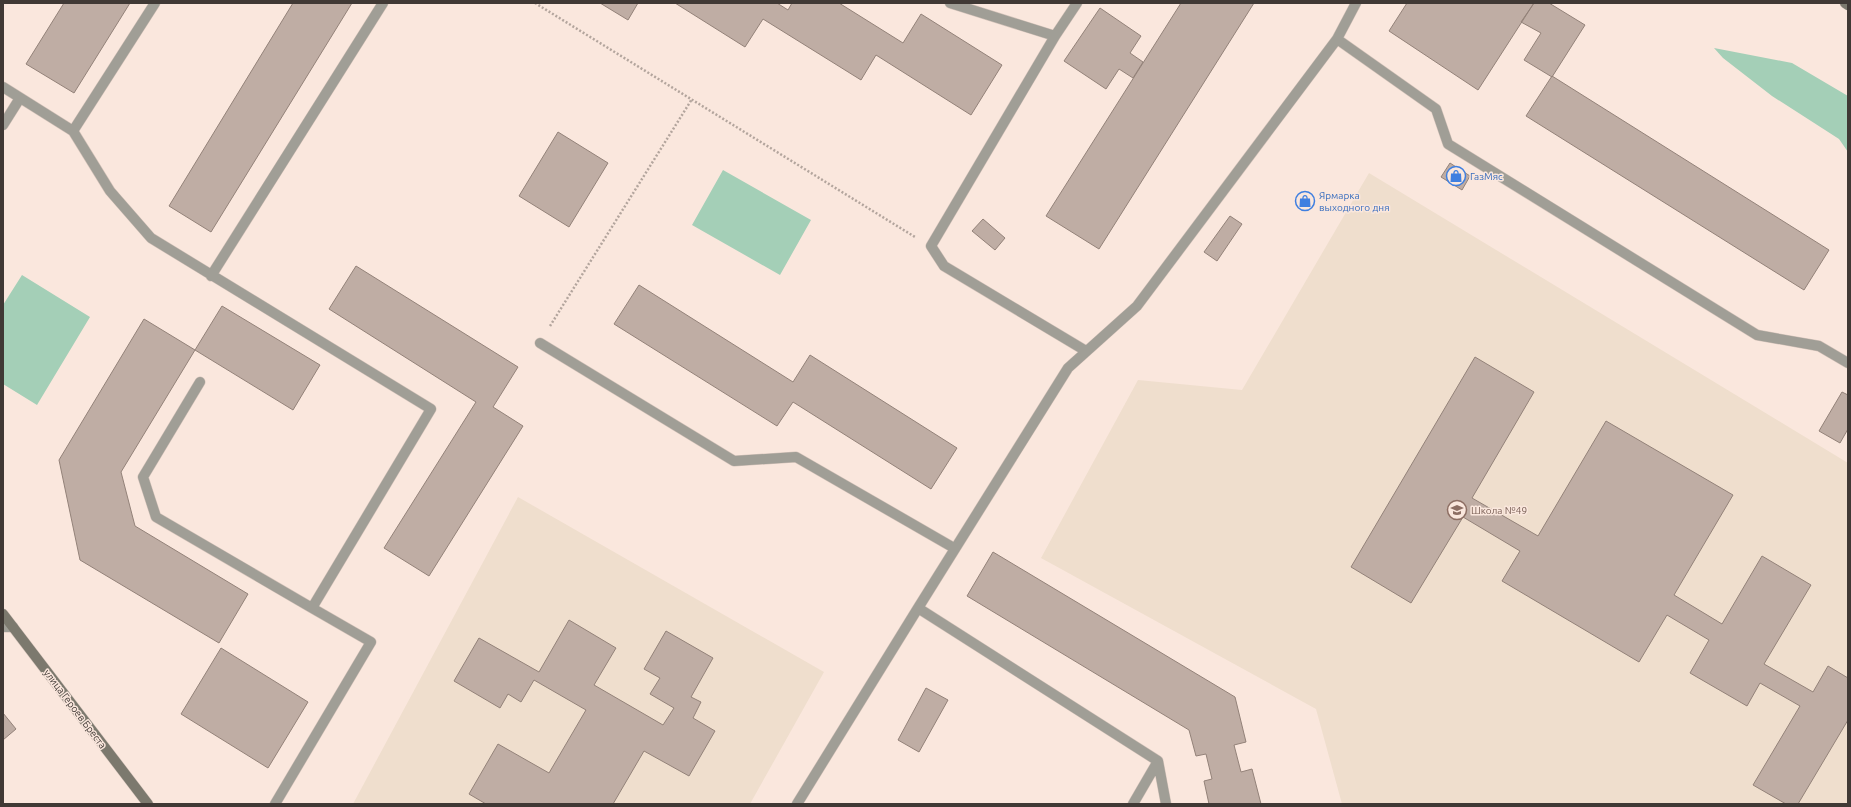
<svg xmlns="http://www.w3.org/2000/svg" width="1851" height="807" font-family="Ubuntu,sans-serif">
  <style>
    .education { fill: #efdecd }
    .green { fill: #a4cfb7 }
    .building { fill: #bfada4; stroke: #938279 }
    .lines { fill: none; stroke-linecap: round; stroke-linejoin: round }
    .lane-casing { stroke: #d5c4bb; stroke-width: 11 }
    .secondary-casing { stroke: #d5c4bb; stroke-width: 11 }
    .path { stroke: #b3a59d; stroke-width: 2.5; stroke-dasharray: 2 2; stroke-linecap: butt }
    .lane { stroke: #a09e96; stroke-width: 10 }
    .secondary { stroke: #7c796e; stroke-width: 10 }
    .labels { text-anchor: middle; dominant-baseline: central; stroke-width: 3; stroke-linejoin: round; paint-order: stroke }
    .shop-label { font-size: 10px; fill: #366cbe; stroke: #fae7dd; text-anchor: start }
    .education-label { font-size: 10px; fill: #785e54; stroke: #fae7dd; text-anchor: start }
    .street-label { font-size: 10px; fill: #403935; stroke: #fae7dd }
  </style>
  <rect width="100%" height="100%" fill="#fae7dd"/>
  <path class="education" d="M 1369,173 L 1848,463 L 1848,804 L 1342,804 L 1316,709 L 1041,558 L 1138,380 L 1242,390 Z
    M 518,497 L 824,672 L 750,804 L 353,804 Z"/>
  <path class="green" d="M 1714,48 L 1792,63 L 1848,96 L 1848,152 L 1839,139 L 1772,96 L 1723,58 Z
    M 723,170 L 811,220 L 780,275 L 692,225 Z
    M 22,275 L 90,317 L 37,405 L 3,384 L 3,305 Z"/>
  <path class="building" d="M 64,3 L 130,3 L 74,93 L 26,64 Z
    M 293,3 L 352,3 L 211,232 L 169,206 Z
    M 600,3 L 638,3 L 628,20 Z
    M 675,3 L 777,3 L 788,10 L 792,3 L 839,3 L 903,43 L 921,14 L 1002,65 L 971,115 L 876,55 L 861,80 L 763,19 L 745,47 Z
    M 1181,3 L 1254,3 L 1099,249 L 1046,216 Z
    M 1407,3 L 1534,3 L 1478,90 L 1389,31 Z
    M 1534,3 L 1549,3 L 1585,25 L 1552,77 L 1524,60 L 1541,33 L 1521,22 Z
    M 1100,8 L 1141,36 L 1130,53 L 1143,62 L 1133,78 L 1119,69 L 1106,89 L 1064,61 Z
    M 1552,76 L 1829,250 L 1804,290 L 1526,116 Z
    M 558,132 L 608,163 L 569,227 L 519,196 Z
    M 1450,163 L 1470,176 L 1462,190 L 1441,177 Z
    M 1230,216 L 1242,224 L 1217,261 L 1204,252 Z
    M 983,219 L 1005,238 L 995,250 L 972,231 Z
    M 356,266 L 518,367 L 493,407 L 523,426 L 429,576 L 384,548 L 476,402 L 329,309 Z
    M 639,285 L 793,382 L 810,355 L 957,448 L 931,489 L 793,402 L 777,426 L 614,324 Z
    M 222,306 L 320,365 L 293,410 L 195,350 Z
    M 144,319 L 195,350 L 121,472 L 135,526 L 248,594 L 219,643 L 80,560 L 59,460 Z
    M 1475,357 L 1534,392 L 1472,498 L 1538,536 L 1606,421 L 1733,495 L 1674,595 L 1722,624 L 1762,556 L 1811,585 L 1764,664 L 1813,692 L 1828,666 L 1848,678 L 1848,720 L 1798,804 L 1786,804 L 1753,785 L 1800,706 L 1760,683 L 1747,706 L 1690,673 L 1709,640 L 1667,615 L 1639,662 L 1502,581 L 1520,551 L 1463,517 L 1411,603 L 1351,567 Z
    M 1842,392 L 1848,395 L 1848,429 L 1840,443 L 1819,431 Z
    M 993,552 L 1235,697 L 1246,742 L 1234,745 L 1241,772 L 1252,769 L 1261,804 L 1209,804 L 1204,781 L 1212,779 L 1206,754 L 1196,756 L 1189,730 L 967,596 Z
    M 569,620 L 616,648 L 594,685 L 663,725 L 674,708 L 650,694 L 660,678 L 644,669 L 666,631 L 713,658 L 691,697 L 701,702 L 693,718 L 715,731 L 689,776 L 644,751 L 613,804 L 486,804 L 469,794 L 498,744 L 549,773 L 586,710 L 534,680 L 521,702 L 508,694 L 500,708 L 454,681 L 479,638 L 539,672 Z
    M 221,648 L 308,702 L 268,768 L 181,714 Z
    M 926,688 L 948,700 L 919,752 L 898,740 Z
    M 3,713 L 16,729 L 3,740 Z"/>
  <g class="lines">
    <g class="lane-casing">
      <path id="lane" d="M 950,3 L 1055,36 L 1077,3
        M 1055,36 L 931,246 L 944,266 L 1086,351
        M 1337,39 L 1436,109 L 1448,144 L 1757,335 L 1819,346 L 1848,363
        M 3,87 L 73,131 L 110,191 L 151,238 L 431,409 L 312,608 L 371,642 L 275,804
        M 3,125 L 20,98
        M 73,131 L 155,3
        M 211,276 L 383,3
        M 540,343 L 734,461 L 796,457 L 954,548
        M 200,382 L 143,477 L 156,517 L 312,608
        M 3,627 L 13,627
        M 797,804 L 918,608
        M 1133,804 L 1158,761
        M 1166,804 L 1158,761 L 918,608 L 1068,368 L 1137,306 L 1337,39 L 1356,3"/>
    </g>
    <g class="secondary-casing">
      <path id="secondary" d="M 1845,3 L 1848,5
        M 3,614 L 148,804"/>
    </g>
    <path class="path" d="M 535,3 L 915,237
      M 550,326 L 692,99"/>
    <use href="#lane" class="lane"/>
    <use href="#secondary" class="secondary"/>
  </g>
  <defs>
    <g id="shop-ring" transform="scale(1)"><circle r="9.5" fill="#fae7dd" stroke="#3f7fe0" stroke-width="1.5"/><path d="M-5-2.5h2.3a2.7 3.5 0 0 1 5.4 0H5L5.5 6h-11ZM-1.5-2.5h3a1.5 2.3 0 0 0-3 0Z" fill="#3f7fe0"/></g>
    <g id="school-ring" transform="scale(1)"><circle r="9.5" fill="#fae7dd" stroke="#8d6e63" stroke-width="1.5"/><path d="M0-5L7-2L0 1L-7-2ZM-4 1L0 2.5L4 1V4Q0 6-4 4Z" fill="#8d6e63"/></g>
  </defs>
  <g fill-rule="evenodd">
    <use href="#shop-ring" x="1456" y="176"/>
    <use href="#shop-ring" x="1305" y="201"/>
    <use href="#school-ring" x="1457" y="510"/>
  </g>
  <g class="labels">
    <g class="shop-label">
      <text x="1470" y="176">ГазМяс</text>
      <text x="1319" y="195">Ярмарка<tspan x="1319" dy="12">выходного дня</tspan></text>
    </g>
    <g class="education-label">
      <text x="1471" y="510">Школа №49</text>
    </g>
    <g class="street-label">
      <text transform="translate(75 709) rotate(53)">улица Героев Бреста</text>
    </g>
  </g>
  <rect width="1851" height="807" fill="none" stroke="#403935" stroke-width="8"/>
</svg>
